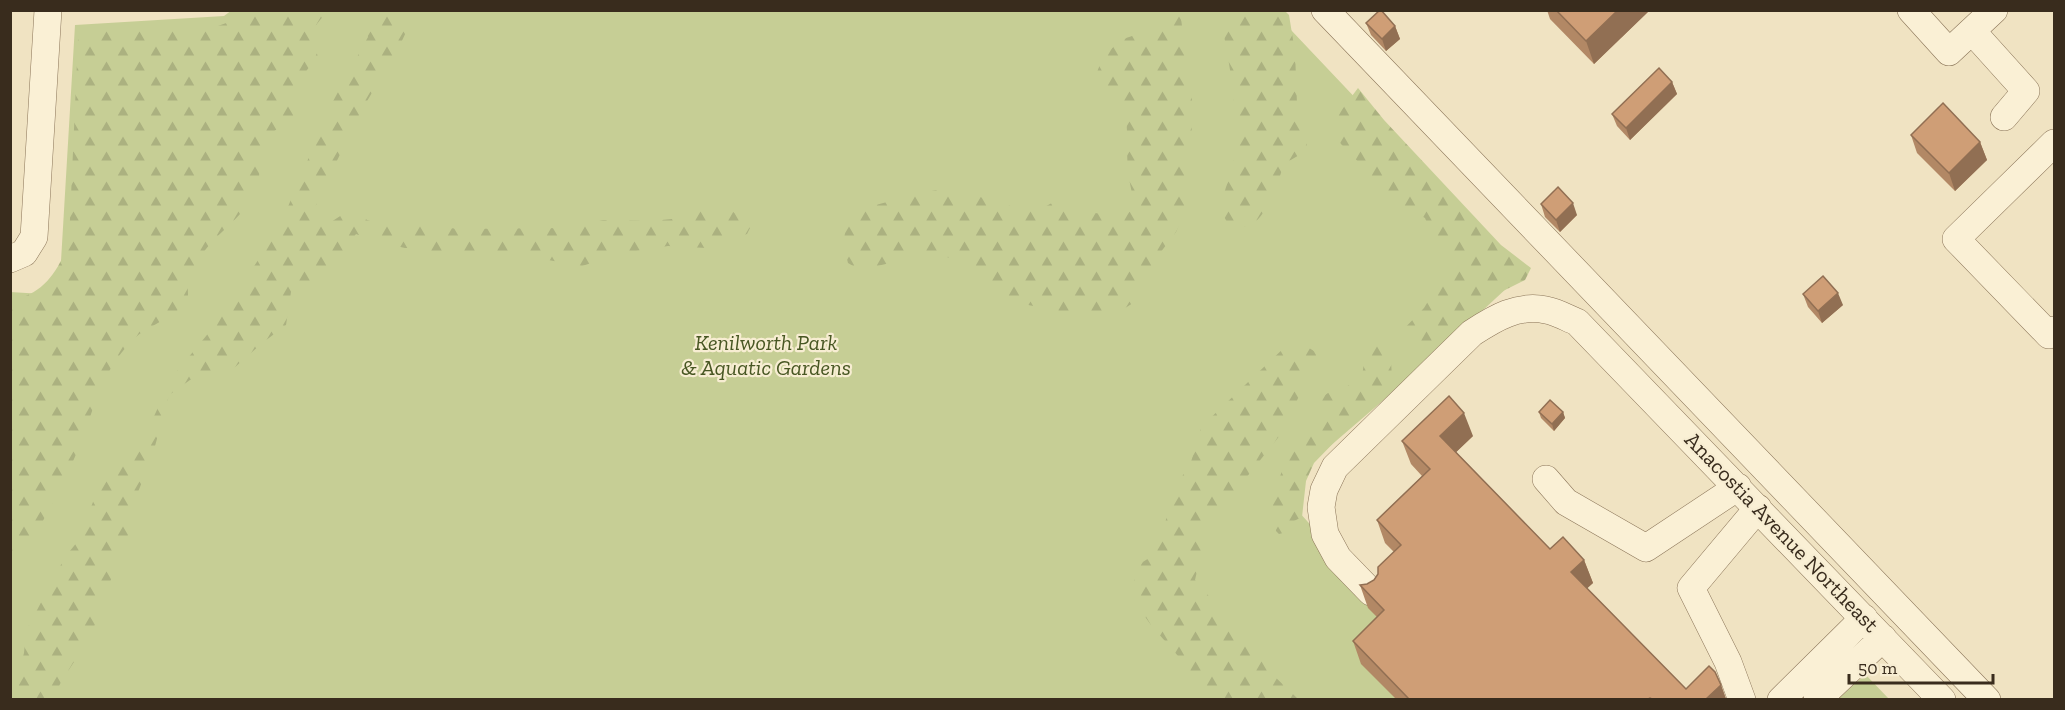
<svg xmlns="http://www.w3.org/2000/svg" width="2065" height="710" font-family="'Zilla Slab',serif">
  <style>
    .green { fill: #c6ce95 }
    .forest { fill: url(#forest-firs) }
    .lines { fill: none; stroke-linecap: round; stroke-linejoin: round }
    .minor-casing { stroke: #8a7458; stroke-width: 28 }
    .minor { stroke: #faf0d5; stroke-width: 27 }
    .wall { fill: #b28865 }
    .shaded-wall { fill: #916f53 }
    .building { fill: #cf9e76; stroke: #916f53; stroke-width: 1.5 }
    .labels { text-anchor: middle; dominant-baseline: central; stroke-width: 4.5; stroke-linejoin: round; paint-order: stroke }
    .park-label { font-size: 22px; font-style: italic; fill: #485723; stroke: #f7edd2 }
    .street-label { font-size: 22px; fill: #392c1d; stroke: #f7edd2 }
  </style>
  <defs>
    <pattern id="forest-firs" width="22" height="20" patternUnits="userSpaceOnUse" patternTransform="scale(1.5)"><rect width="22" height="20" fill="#c6ce95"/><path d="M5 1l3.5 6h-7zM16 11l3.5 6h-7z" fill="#abb180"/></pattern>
  </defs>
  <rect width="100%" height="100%" fill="#f0e3c2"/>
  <path class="green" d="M 232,10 L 1273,11 L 1522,274 L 1415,373 L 1279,490 L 1468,699 L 11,699 L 10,292 L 59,295 L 75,25 L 224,16 Z
    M 1865,674 L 1889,699 L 1838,699 L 1865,675 Z"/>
  <path class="forest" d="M 247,11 L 328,11 C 310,31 310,31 318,57 C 309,67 299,78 297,92 C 296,102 299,110 292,118 C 283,127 267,132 262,146 C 257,162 263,179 254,195 C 240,221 210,237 196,264 C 193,270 189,279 188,285 C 187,292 190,297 185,303 C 175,316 158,322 144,331 C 131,339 119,355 111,368 C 95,394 89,425 77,452 C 59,496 34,536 11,577 L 11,300 C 43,295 59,271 69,241 L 78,39 L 88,28 L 100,26 L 204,31 L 229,22 Z
    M 352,11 L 416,11 L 399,47 L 360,113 L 317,202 C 314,212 313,216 320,224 L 331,222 L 351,209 L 357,211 L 367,220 L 383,225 L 412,224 L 459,229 L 572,228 L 603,220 L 651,221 L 672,219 L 686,215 L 693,206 L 700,204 L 709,210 C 732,205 734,212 750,228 L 747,234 L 734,238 L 726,249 L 668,246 L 623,253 L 582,266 L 520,255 L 454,252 L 435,255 L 415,248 L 405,248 L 374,241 L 356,234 C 344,248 339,280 318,284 C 311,286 307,280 300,281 L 291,292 L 286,325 L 261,344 L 234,368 L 224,373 L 198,376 L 190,380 L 169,395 L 152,457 L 136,497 L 126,544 L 102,601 L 92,634 L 61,682 L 53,699 L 11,699 L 11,680 L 19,671 L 24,653 L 26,631 L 65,557 L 78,541 L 93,502 L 117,464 L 147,431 L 173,376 L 216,324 L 268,245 L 287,209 L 331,105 L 368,37 L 363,21 Z
    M 1159,11 L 1180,11 L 1193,108 L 1188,189 L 1183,216 L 1176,232 L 1157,257 L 1140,294 L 1133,303 L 1122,310 L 1112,314 L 1070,313 L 1023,304 L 1001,297 L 985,282 L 982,275 L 963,262 L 940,255 L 911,253 L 890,263 L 860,270 L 848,263 C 834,211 863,207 906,198 C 921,194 936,188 951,190 C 972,192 1023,213 1037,210 C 1042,209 1049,204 1054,202 L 1065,205 L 1077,212 L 1126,215 C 1130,212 1132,209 1133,204 C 1133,193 1129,182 1128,172 C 1127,160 1127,147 1127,135 C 1127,128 1127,122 1124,116 C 1116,103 1097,99 1096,81 C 1095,68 1109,49 1119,42 C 1131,33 1163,32 1159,11 Z
    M 1219,11 L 1285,11 L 1289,15 L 1295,52 L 1297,104 L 1299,115 L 1308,132 L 1306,151 L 1284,164 C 1278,181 1265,229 1240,227 C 1236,226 1231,223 1227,222 C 1214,202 1232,180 1234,159 C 1239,110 1229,59 1219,11 Z
    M 1358,88 L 1384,120 L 1501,245 L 1531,268 L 1525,280 L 1495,295 L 1423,352 L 1399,334 L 1424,308 L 1452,262 L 1430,230 L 1425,218 L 1397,202 L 1341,144 L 1333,130 L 1334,120 Z
    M 1381,336 L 1390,343 L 1392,379 L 1385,390 L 1314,463 L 1306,481 L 1302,517 L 1288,524 L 1283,533 L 1279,534 L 1276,531 L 1272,499 L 1288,454 C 1296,443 1310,440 1320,427 C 1329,416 1313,402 1328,393 C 1333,390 1340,389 1346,387 C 1351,384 1357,380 1362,377 L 1365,355 Z
    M 1287,345 L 1306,346 L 1317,353 L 1285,429 L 1207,527 L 1195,580 L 1241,634 L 1271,673 L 1298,699 L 1216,699 C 1201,684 1187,667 1173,650 C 1164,639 1153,629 1146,618 C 1134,601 1125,565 1151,558 L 1150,548 L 1163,530 L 1175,488 L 1191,462 L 1201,427 Z"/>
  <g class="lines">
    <g class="minor-casing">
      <path id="minor" d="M 1325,10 L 1987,700
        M 1911,10 L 1949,52 L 1994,10
        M 1972,31 L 2026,91 L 2004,117
        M 2054,143 L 1956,239 L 2049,335 L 2054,330
        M 10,259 L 24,253 L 34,237 L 48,10
        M 1546,479 L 1566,502 L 1646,548 L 1738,487
        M 1371,592 L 1338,558 L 1325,534 L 1321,507 L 1324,490 L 1335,467 L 1472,333 C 1495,318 1518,304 1546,310 C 1557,312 1567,318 1577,322 L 1942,700
        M 1742,700 L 1728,662 L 1691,588 L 1758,508
        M 1781,700 L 1864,618
        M 1817,700 L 1883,638"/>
    </g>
    <use href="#minor" class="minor"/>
  </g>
  <path class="wall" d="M 1547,10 L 1650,10 L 1594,64 L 1550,19 Z
    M 1366,23 L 1395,26 L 1400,39 L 1386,51 L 1371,35 Z
    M 1672,82 L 1677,94 L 1630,140 L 1617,126 L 1612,114 Z
    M 1911,135 L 1980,142 L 1987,160 L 1955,191 L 1917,153 Z
    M 1541,204 L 1577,215 L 1560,232 L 1545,217 Z
    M 1803,294 L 1843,305 L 1822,323 L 1808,307 Z
    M 1539,412 L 1563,412 L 1565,418 L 1554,431 L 1541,418 Z
    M 1473,436 L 1456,452 L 1550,549 L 1584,560 L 1593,583 L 1587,588 L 1686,689 L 1721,685 L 1726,699 L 1396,699 L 1361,664 L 1353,641 L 1377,617 L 1368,608 L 1360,585 L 1367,584 L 1374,580 L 1394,552 L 1385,543 L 1377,520 L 1422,476 L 1411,464 L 1402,441 Z"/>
  <path class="shaded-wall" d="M 1618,10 L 1650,10 L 1594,64 L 1586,41 Z
    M 1395,26 L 1400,39 L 1386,51 L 1382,39 Z
    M 1672,82 L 1677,94 L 1630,140 L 1626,128 Z
    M 1980,142 L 1987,160 L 1955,191 L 1949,173 Z
    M 1573,203 L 1577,215 L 1560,232 L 1556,220 Z
    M 1838,293 L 1843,305 L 1822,323 L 1818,311 Z
    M 1563,412 L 1565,418 L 1554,431 L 1552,424 Z
    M 1464,413 L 1473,436 L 1449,459 L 1440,436 Z
    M 1584,560 L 1593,583 L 1580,595 L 1571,572 Z
    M 1721,685 L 1726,699 L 1706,699 Z"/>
  <path class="building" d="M 1380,10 L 1381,10 L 1395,26 L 1382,39 L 1366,23 Z
    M 1556,10 L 1618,10 L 1586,41 Z
    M 1659,68 L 1672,82 L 1626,128 L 1612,114 Z
    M 1943,103 L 1980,142 L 1949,173 L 1911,135 Z
    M 1558,187 L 1573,203 L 1556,220 L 1541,204 Z
    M 1823,276 L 1838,293 L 1818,311 L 1803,294 Z
    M 1449,396 L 1464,413 L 1440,436 L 1550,549 L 1563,537 L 1584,560 L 1571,572 L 1686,689 L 1709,666 L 1715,672 L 1721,685 L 1706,699 L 1652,699 L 1650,698 L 1648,699 L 1409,699 L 1353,641 L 1384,610 L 1360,585 L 1367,584 L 1374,580 L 1378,574 L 1378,567 L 1401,545 L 1377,520 L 1430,469 L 1402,441 Z
    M 1550,400 L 1563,412 L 1552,424 L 1539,412 Z"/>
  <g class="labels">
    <g class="park-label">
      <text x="766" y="342">Kenilworth Park<tspan x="766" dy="25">&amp; Aquatic Gardens</tspan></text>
    </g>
    <g class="street-label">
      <text transform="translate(1782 532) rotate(46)">Anacostia Avenue Northeast</text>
    </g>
  </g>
  <rect width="2065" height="710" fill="none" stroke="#392c1d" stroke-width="24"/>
  <path d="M1849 674v9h144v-9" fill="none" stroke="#392c1d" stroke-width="3"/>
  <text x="1858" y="674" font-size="18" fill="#392c1d" stroke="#f7edd2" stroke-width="4.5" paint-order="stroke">50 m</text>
</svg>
